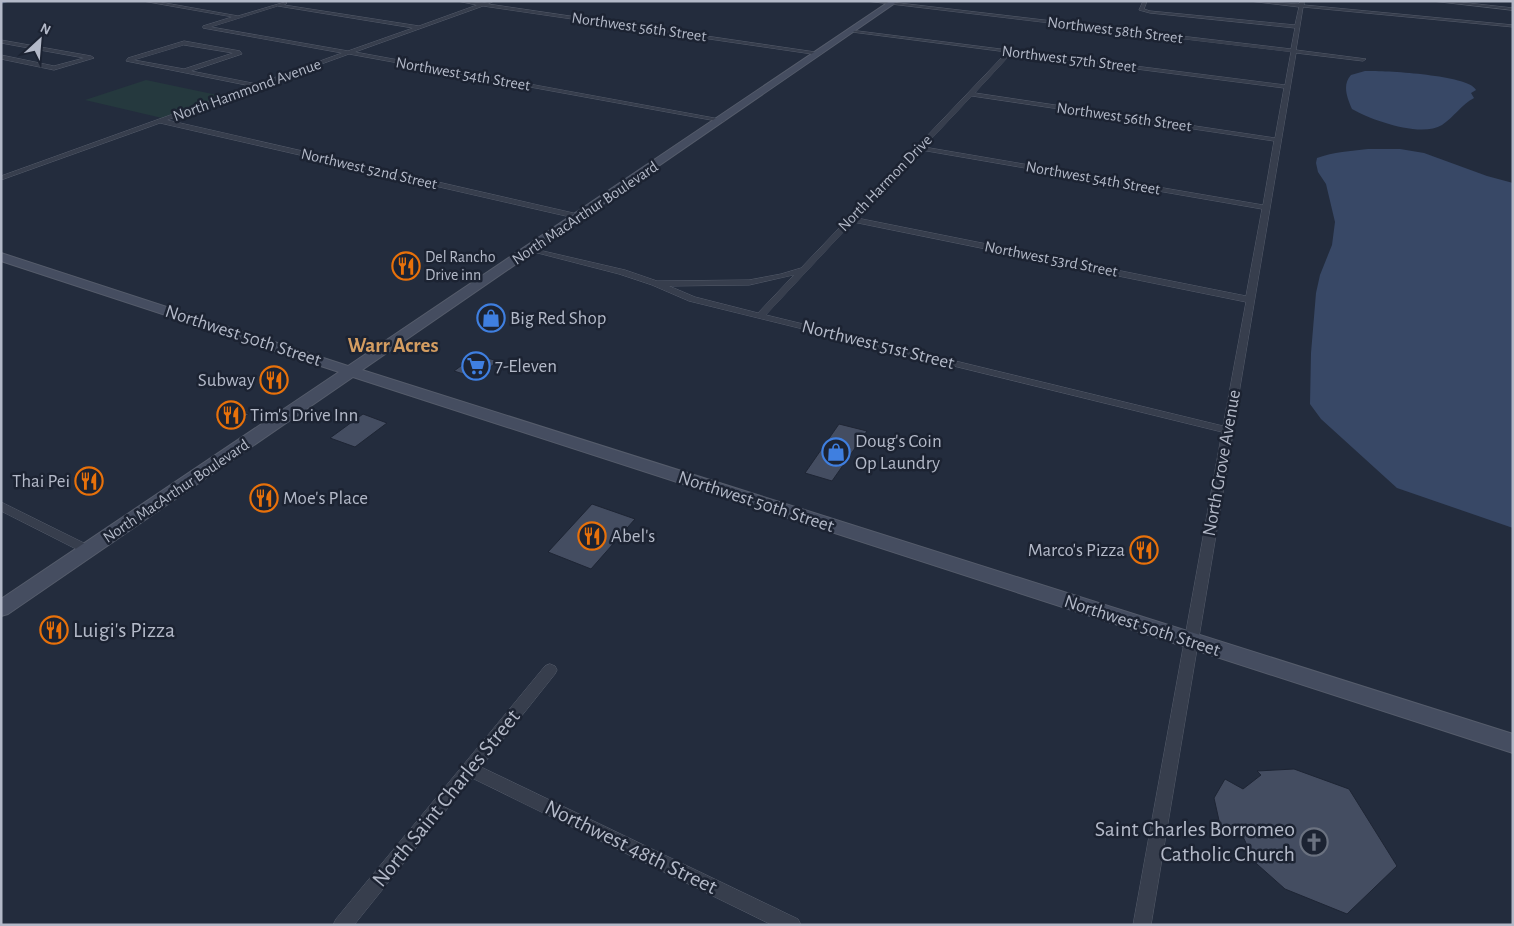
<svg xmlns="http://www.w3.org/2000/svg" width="1514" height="926" font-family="'Alegreya Sans',sans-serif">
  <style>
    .green { fill: #25393e }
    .water { fill: #384866 }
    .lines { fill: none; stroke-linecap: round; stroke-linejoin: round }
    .stream { stroke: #384866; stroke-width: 2 }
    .building { fill: #444d61; stroke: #1e2534 }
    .minor-casing { stroke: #555c6b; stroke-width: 1 }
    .secondary-casing { stroke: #555c6b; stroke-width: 2 }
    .minor { fill: #373e4d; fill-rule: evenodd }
    .secondary { fill: #454d60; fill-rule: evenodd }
    .labels { text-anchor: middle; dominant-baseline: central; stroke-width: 5; stroke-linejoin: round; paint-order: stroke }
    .far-street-label { font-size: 16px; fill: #b3b9c8; stroke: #1c2332 }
    .far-poi-label { font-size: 16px; fill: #b3b9c8; stroke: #1c2332; text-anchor: start }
    .poi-label { font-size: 19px; fill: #b3b9c8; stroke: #1c2332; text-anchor: start }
    .street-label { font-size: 19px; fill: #b3b9c8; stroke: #1c2332 }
    .quarter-label { font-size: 21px; font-weight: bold; fill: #d49d61; stroke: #1c2332 }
    .near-poi-label { font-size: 22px; fill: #b3b9c8; stroke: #1c2332; text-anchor: start }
    .near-street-label { font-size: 22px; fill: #b3b9c8; stroke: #1c2332 }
  </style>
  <rect width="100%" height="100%" fill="#232c3d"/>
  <path class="green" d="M 146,80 L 222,96 L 162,118 L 85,100 Z"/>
  <path class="water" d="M 1365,71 C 1382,70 1471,75 1476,90 L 1471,93 L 1474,98 C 1461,105 1454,117 1442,125 C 1421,138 1371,120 1352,109 C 1347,97 1342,85 1351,75 Z
    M 1368,149 L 1400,149 L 1424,153 L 1487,176 L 1513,183 L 1513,528 L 1397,488 L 1321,419 L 1310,404 L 1311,353 L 1316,293 L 1320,275 L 1332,245 L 1335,222 L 1326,184 L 1318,172 L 1316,163 L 1317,158 C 1334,152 1350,151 1368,149 Z"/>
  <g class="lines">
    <path class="stream" d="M 1,3 L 7,1"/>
  </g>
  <path class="building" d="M 476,355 L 498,361 L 476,378 L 454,371 Z
    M 230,408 L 249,414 L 233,425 L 215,418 Z
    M 363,414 L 387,423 L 355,447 L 330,438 Z
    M 839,424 L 867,431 L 832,481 L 805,473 Z
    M 592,504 L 635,519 L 591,569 L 548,552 Z
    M 1294,769 L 1349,789 L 1397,866 L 1347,914 L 1285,889 L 1249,857 L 1252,856 L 1239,828 L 1220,825 L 1214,798 L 1225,779 L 1243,789 L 1261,775 L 1257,771 Z"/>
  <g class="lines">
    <g class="minor-casing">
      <path id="minor" d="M 143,1 L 154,1 L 238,16 L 285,2 L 287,3 L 284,5 L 419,26 L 477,5 L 457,1 L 482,3 L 494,1 L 488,4 L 822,53 L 819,55 L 483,6 L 355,52 L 725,120 L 722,122 L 349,54 L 167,120 L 582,215 L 582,219 L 579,219 L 160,123 L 1,180 L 1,176 L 251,86 L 126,61 L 128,58 L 184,41 L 240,51 L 242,54 L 191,71 L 257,84 L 342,53 L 203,28 L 203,26 L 232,17 ZM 278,6 L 413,28 L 348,51 L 211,27 ZM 184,45 L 233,53 L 184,69 L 134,60 Z
        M 866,1 L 882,1 L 1291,49 L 1295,28 L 1150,13 L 1139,10 L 1143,1 L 1147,1 L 1144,9 L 1150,11 L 1295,25 L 1299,7 L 1249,1 L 1299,4 L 1300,1 L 1304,1 L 1304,5 L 1513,25 L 1513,27 L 1303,7 L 1296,50 L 1366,59 L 1363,61 L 1296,53 L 1233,429 L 1234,431 L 1233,433 L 1151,925 L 1133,925 L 1222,432 L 689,301 L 652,285 L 619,274 L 526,250 L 530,248 L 625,270 L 657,281 L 749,280 L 781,274 L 801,268 L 1007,52 L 852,32 L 850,30 L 1285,85 L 1291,52 ZM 1012,53 L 1284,88 L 1275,138 L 975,93 ZM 972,96 L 1274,141 L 1263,205 L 924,147 ZM 921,150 L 1262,209 L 1246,296 L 857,218 ZM 853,222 L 1246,302 L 1223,426 L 766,315 ZM 794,275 L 758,313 L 695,297 L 669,286 L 749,285 Z
        M 1432,1 L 1450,1 L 1513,8 L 1513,10 Z
        M 1,40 L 91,56 L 94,58 L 54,70 L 1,59 L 1,55 L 54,66 L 84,58 L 1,43 Z
        M 1,502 L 92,547 L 94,550 L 92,553 L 84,553 L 1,511 Z
        M 550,664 L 555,666 L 557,670 L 555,674 L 481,767 L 798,919 L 801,925 L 772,925 L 472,778 L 354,925 L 333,925 L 336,919 L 545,666 Z"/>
    </g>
    <g class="secondary-casing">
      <path id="secondary" d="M 890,1 L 898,1 L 362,370 L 1513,734 L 1513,753 L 353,377 L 8,614 L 1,616 L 1,599 L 339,372 L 1,261 L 1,253 L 348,366 Z"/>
    </g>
    <use href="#minor" class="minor"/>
    <use href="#secondary" class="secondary"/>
  </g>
  <defs>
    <g id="restaurant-ring" transform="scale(1.4375)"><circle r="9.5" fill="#1c2332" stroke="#e8710a" stroke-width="1.5"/><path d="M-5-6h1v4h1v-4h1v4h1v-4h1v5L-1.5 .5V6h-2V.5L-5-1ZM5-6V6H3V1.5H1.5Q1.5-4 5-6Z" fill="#e8710a"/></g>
    <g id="shop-ring" transform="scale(1.4375)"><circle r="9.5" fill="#1c2332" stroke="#3f7fe0" stroke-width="1.5"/><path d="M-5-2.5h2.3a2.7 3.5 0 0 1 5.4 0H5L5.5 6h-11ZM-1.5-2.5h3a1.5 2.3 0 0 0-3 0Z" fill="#3f7fe0"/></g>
    <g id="supermarket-ring" transform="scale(1.4375)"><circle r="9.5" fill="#1c2332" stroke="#3f7fe0" stroke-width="1.5"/><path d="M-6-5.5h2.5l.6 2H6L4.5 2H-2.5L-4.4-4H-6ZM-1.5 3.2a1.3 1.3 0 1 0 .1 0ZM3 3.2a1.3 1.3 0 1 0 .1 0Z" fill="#3f7fe0"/></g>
    <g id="church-ring" transform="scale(1.4375)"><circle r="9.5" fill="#1c2332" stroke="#6b7280" stroke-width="1.5"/><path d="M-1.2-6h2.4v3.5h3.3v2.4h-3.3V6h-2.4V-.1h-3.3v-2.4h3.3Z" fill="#6b7280"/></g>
  </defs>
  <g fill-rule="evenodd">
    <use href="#restaurant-ring" x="406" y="266"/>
    <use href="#shop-ring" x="491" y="318"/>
    <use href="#supermarket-ring" x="476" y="366"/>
    <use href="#restaurant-ring" x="274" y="380"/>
    <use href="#restaurant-ring" x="231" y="415"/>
    <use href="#shop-ring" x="836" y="452"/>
    <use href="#restaurant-ring" x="89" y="481"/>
    <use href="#restaurant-ring" x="264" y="498"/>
    <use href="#restaurant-ring" x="592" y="536"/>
    <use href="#restaurant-ring" x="1144" y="550"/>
    <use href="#restaurant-ring" x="54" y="630"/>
    <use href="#church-ring" x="1314" y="842"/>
  </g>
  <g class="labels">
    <g class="far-street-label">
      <text transform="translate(639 27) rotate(8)">Northwest 56th Street</text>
      <text transform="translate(1115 30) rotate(7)">Northwest 58th Street</text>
      <text transform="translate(1069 59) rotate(7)">Northwest 57th Street</text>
      <text transform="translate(463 74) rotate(10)">Northwest 54th Street</text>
      <text transform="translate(247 90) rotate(-20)">North Hammond Avenue</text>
      <text transform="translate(1124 117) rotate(8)">Northwest 56th Street</text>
      <text transform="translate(369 169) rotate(13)">Northwest 52nd Street</text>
      <text transform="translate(1093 178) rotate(10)">Northwest 54th Street</text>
      <text transform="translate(885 183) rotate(-46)">North Harmon Drive</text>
      <text transform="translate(585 213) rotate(-34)">North MacArthur Boulevard</text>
      <text transform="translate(1051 259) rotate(11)">Northwest 53rd Street</text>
      <text transform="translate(176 491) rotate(-34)">North MacArthur Boulevard</text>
    </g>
    <g class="far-poi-label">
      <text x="425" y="257">Del Rancho<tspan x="425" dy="18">Drive inn</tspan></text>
    </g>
    <g class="poi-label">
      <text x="510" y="318">Big Red Shop</text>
      <text x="495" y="366">7-Eleven</text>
      <text x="255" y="380" text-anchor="end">Subway</text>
      <text x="250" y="415">Tim's Drive Inn</text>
      <text x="855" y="441">Doug's Coin<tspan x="855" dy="22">Op Laundry</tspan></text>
      <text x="70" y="481" text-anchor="end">Thai Pei</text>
      <text x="283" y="498">Moe's Place</text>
      <text x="611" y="536">Abel's</text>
      <text x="1125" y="550" text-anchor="end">Marco's Pizza</text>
    </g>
    <g class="street-label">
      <text transform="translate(243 336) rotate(18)">Northwest 50th Street</text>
      <text transform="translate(878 345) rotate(14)">Northwest 51st Street</text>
      <text transform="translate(1222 463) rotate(-80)">North Grove Avenue</text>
      <text transform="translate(756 502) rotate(18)">Northwest 50th Street</text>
      <text transform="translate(1142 626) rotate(18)">Northwest 50th Street</text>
    </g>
    <g class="quarter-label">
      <text x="393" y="345">Warr Acres</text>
    </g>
    <g class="near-poi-label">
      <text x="73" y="630">Luigi's Pizza</text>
      <text x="1295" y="829" text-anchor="end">Saint Charles Borromeo<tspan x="1295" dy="25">Catholic Church</tspan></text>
    </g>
    <g class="near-street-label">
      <text transform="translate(446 798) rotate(-51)">North Saint Charles Street</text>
      <text transform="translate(631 847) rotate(26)">Northwest 48th Street</text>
    </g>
  </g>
  <rect width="1514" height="926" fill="none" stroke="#b3b9c8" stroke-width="5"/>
  <g transform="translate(40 40) rotate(26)" stroke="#1c2332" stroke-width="4" paint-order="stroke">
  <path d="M0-4L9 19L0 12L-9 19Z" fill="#b3b9c8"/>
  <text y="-8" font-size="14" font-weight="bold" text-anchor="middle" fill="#b3b9c8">N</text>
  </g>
</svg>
